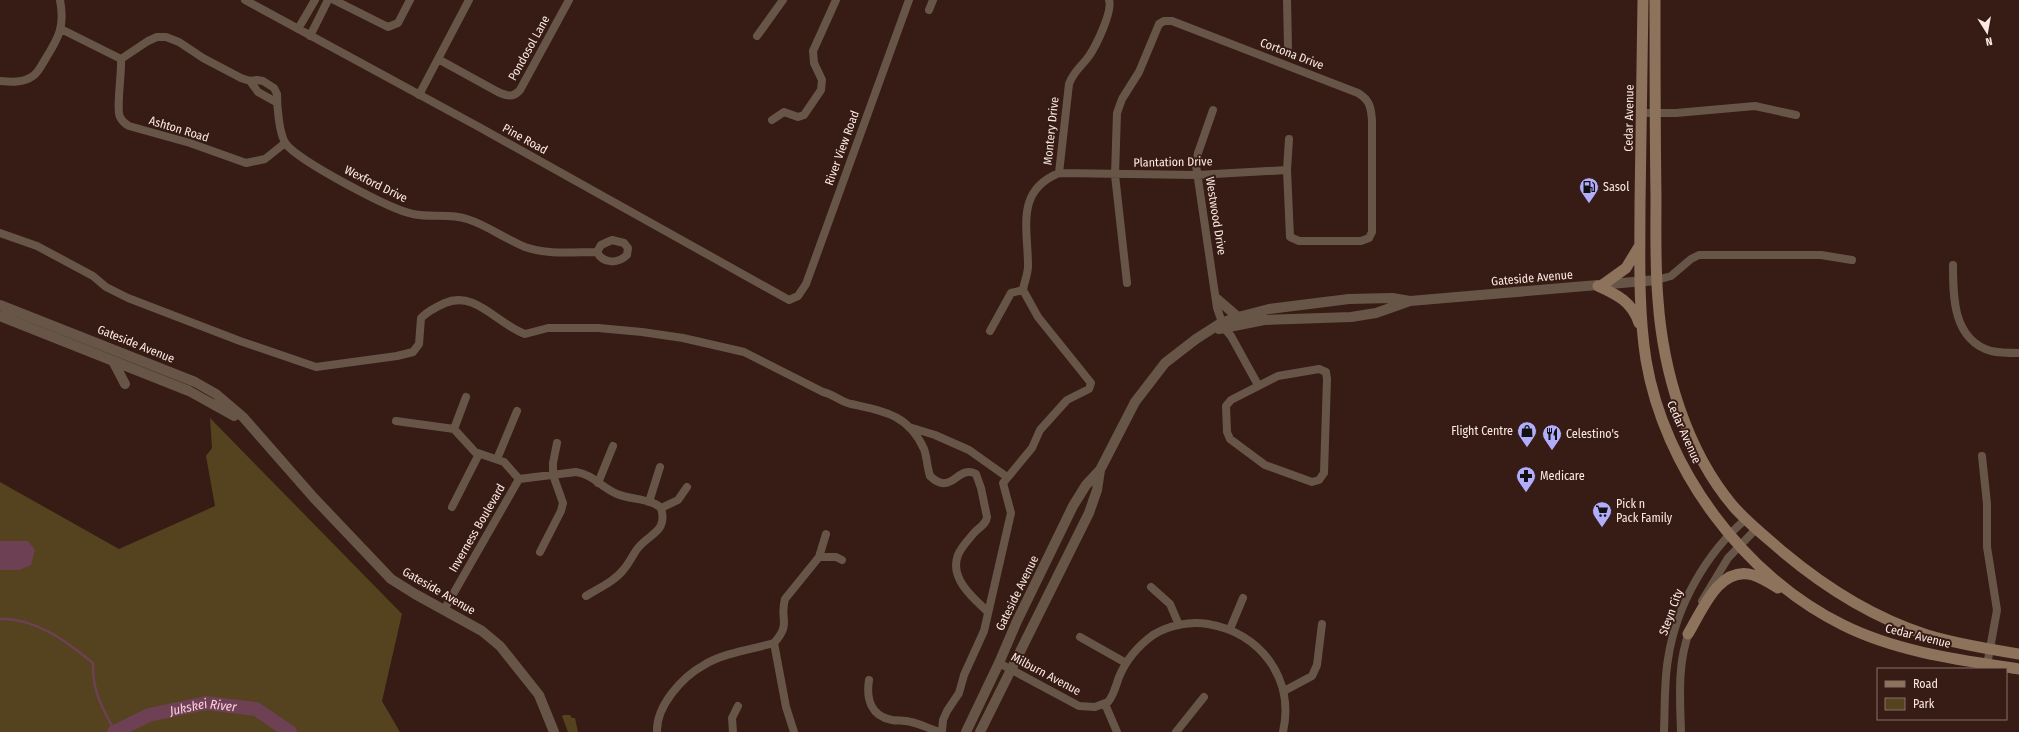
<svg xmlns="http://www.w3.org/2000/svg" width="2019" height="732" font-family="'Fira Sans Condensed',sans-serif">
  <style>
    .green { fill: #54431e }
    .water { fill: #6e4053 }
    .lines { fill: none; stroke-linecap: round; stroke-linejoin: round }
    .stream { stroke: #6e4053; stroke-width: 2.5 }
    .river { stroke: #6e4053; stroke-width: 14 }
    .minor { stroke: #675648; stroke-width: 8 }
    .tertiary { stroke: #675648; stroke-width: 10 }
    .secondary { stroke: #8d725c; stroke-width: 11 }
    .labels { text-anchor: middle; dominant-baseline: central; stroke-width: 4; stroke-linejoin: round; paint-order: stroke }
    .street-label { font-size: 12px; fill: #fce9e3; stroke: #361c14 }
    .poi-label { font-size: 12px; fill: #fce9e3; stroke: #361c14; text-anchor: start }
    .water-label { font-size: 13px; font-style: italic; fill: #fecee0; stroke: #361c14 }
  </style>
  <rect width="100%" height="100%" fill="#361c14"/>
  <path class="green" d="M 210,418 L 402,614 L 382,701 L 400,732 L 0,732 L 0,482 L 119,549 L 215,506 L 206,456 L 212,448 Z
    M 564,715 L 570,715 L 572,718 L 575,718 L 578,732 L 568,732 L 562,716 Z"/>
  <path class="water" d="M 0,541 L 28,541 L 35,550 L 31,565 L 19,570 L 0,570 Z"/>
  <g class="lines">
    <path class="stream" d="M 0,619 C 36,618 66,641 93,663 C 92,691 102,707 115,732"/>
    <path class="river" id="s1" d="M 114,732 L 149,715 L 206,703 L 256,709 L 290,732"/>
    <path class="minor" d="M 245,0 L 479,127 L 789,300 L 798,296 L 806,284 L 909,0
      M 334,0 L 388,27 L 398,23 L 410,0
      M 1287,0 L 1288,47
      M 929,10 L 933,0
      M 61,29 L 121,59
      M 298,29 L 315,0
      M 310,36 L 328,0
      M 757,36 L 783,0
      M 121,59 L 148,41 L 157,37 L 166,37 L 179,42 L 203,58 L 241,78 L 250,81 L 257,80 L 263,81 L 274,88 L 277,94 C 277,105 279,135 286,144 C 299,161 391,210 413,214 C 431,218 450,213 467,219 C 487,225 505,239 525,247 C 547,255 573,252 597,252
      M 121,59 C 122,72 116,109 120,117 C 122,121 125,124 129,126 L 190,143 L 246,163 L 265,159 L 285,143
      M 438,59 L 498,92 C 507,96 513,98 520,90 L 569,0
      M 0,81 C 11,82 23,83 33,76 C 39,72 42,64 46,58 C 59,37 65,26 60,0
      M 250,81 L 258,92 L 276,102
      M 419,95 L 469,0
      M 1213,110 L 1198,153 L 1196,165 L 1217,308 L 1224,328 L 1231,336 L 1258,385
      M 1642,113 L 1676,113 L 1755,106 L 1796,115
      M 772,120 L 784,112 L 798,117 L 804,115 L 821,90 L 822,80 L 814,63 L 813,51 L 836,0
      M 1059,173 L 1069,84 C 1073,72 1082,66 1089,56 C 1096,46 1113,11 1109,0
      M 0,233 L 37,246 L 93,276 L 106,287 L 128,298 L 240,341 L 316,367 L 397,356 L 413,352 L 419,344 L 421,318 C 428,311 436,307 445,303 C 475,290 497,324 525,334 L 548,328 L 598,328 L 642,332 L 683,338 L 744,352 L 823,392 C 833,394 841,402 851,404 C 883,411 908,414 924,449 C 927,457 927,467 930,476 C 952,497 957,464 976,474 L 981,488 L 987,517 C 986,525 979,527 974,533 C 969,539 961,547 958,555 C 949,578 973,598 987,611
      M 612,240 L 624,243 L 628,248 L 627,255 C 618,264 603,264 597,252 L 601,245 Z
      M 1953,265 C 1953,297 1953,340 1991,351 C 2000,353 2010,353 2019,353
      M 1657,280 L 1671,276 L 1691,259 L 1699,255 L 1821,255 L 1852,260
      M 1127,283 L 1115,175 L 1117,113 L 1122,99 L 1139,72 L 1159,24 L 1164,21 L 1172,21 L 1358,93 C 1370,100 1371,108 1372,120 L 1372,232 L 1369,238 L 1361,241 L 1299,241 L 1290,237 L 1287,170 L 1289,139
      M 990,331 L 1011,293 L 1023,290
      M 1319,369 L 1326,372 L 1327,379 L 1324,473 L 1319,480 L 1312,482 L 1265,465 L 1230,439 L 1227,432 L 1226,406 L 1231,400 L 1278,376 Z
      M 396,421 L 454,429 L 475,452 L 504,462 L 519,479
      M 909,427 L 935,435 L 969,450 L 1007,477
      M 454,429 L 466,397
      M 1982,456 L 1987,504 L 1987,547 L 1997,610 L 1987,665
      M 497,459 L 517,411
      M 519,479 L 576,472 C 592,474 602,488 617,494 C 631,500 650,498 661,508
      M 598,483 L 613,446
      M 649,502 L 660,467
      M 452,507 L 479,454
      M 661,508 L 678,500 L 687,487
      M 540,552 L 561,511 L 563,503 L 553,475 L 553,463 L 557,443
      M 819,557 L 836,557 L 842,560
      M 1151,587 L 1170,604 L 1179,625
      M 586,596 C 599,588 615,581 624,569 C 630,562 633,554 638,548 C 650,533 668,532 661,508
      M 1702,601 L 1728,558 L 1756,529
      M 444,610 L 519,479
      M 1230,629 L 1243,598
      M 1080,637 L 1126,663
      M 774,643 C 792,623 779,620 785,599 L 819,557 L 826,534
      M 774,643 L 786,707 L 794,732
      M 999,663 L 1079,706 L 1095,707 L 1108,702 C 1114,695 1116,685 1119,677 C 1126,660 1138,646 1153,635 C 1169,625 1190,621 1208,624 C 1261,633 1295,679 1283,732
      M 869,680 C 866,699 871,716 892,720 C 898,721 904,720 911,722 C 920,724 930,729 940,732
      M 1284,691 L 1312,676 L 1317,665 L 1322,624
      M 1105,704 L 1117,732
      M 657,732 C 656,706 682,677 704,665 C 723,653 753,649 774,643
      M 733,732 L 732,718 L 738,706
      M 942,732 L 943,720 L 947,711 L 959,693 L 964,675 L 984,631 L 1011,513 L 1003,483 L 1032,448 L 1040,430 L 1067,400 L 1089,389 L 1091,383 L 1038,317 L 1023,290 C 1024,283 1028,274 1028,266 C 1028,228 1015,191 1059,173 L 1197,175 L 1287,170
      M 1176,732 L 1204,697
      M 1664,732 C 1665,708 1664,683 1668,659 C 1676,606 1706,553 1746,519
      M 1681,732 C 1680,698 1677,662 1690,630"/>
    <path class="tertiary" d="M 1217,299 L 1238,317
      M 0,305 L 195,382 L 216,394 L 243,417 L 314,498 L 391,579 L 415,594 L 482,631 L 500,646 L 539,695 L 554,732
      M 0,316 L 189,391 L 234,416
      M 1219,329 L 1264,320 L 1351,317 L 1376,313 L 1410,301 L 1657,280
      M 113,361 L 125,384
      M 966,732 L 999,663 L 1017,621 L 1073,506 L 1086,485 L 1100,470 L 1135,402 L 1165,363 L 1196,339 L 1221,323 L 1238,317 L 1269,309 L 1349,299 L 1392,298 L 1410,301
      M 980,732 L 1089,513 L 1097,490 L 1100,470"/>
    <path class="secondary" d="M 1643,0 C 1642,68 1641,136 1640,204 C 1640,256 1638,309 1646,360 C 1664,468 1744,577 1843,625 C 1897,652 1960,660 2019,669
      M 1655,0 C 1655,66 1655,131 1656,197 C 1656,231 1655,266 1658,300 C 1663,371 1686,450 1733,506 C 1748,523 1766,537 1783,552 C 1826,588 1874,618 1927,635 C 1957,644 1988,649 2019,654
      M 1598,286 C 1618,295 1632,302 1639,323
      M 1601,286 L 1626,268 L 1640,245
      M 1688,634 C 1702,611 1719,565 1753,575 C 1762,578 1770,583 1778,588"/>
  </g>
  <defs>
    <g id="fuel-pin" transform="scale(1)"><path d="M0 17L-7.5 6A9.5 9.5 0 1 1 7.5 6Z" fill="#b1adfa" stroke="#361c14"/><path d="M-5.5-6h7V0h2V4h1.3V-2.5L3-4.5l.8-.8L6-3V5H2.5V1h-1V6h-7ZM-4.2-4.7v3.2H.2V-4.7Z" fill="#111"/></g>
    <g id="shop-pin" transform="scale(1)"><path d="M0 17L-7.5 6A9.5 9.5 0 1 1 7.5 6Z" fill="#b1adfa" stroke="#361c14"/><path d="M-5-2.5h2.3a2.7 3.5 0 0 1 5.4 0H5L5.5 6h-11ZM-1.5-2.5h3a1.5 2.3 0 0 0-3 0Z" fill="#111"/></g>
    <g id="restaurant-pin" transform="scale(1)"><path d="M0 17L-7.5 6A9.5 9.5 0 1 1 7.5 6Z" fill="#b1adfa" stroke="#361c14"/><path d="M-5-6h1v4h1v-4h1v4h1v-4h1v5L-1.5 .5V6h-2V.5L-5-1ZM5-6V6H3V1.5H1.5Q1.5-4 5-6Z" fill="#111"/></g>
    <g id="pharmacy-pin" transform="scale(1)"><path d="M0 17L-7.5 6A9.5 9.5 0 1 1 7.5 6Z" fill="#b1adfa" stroke="#361c14"/><path d="M-2-6h4v4h4v4h-4v4h-4v-4h-4v-4h4Z" fill="#111"/></g>
    <g id="supermarket-pin" transform="scale(1)"><path d="M0 17L-7.5 6A9.5 9.5 0 1 1 7.5 6Z" fill="#b1adfa" stroke="#361c14"/><path d="M-6-5.5h2.5l.6 2H6L4.5 2H-2.5L-4.4-4H-6ZM-1.5 3.2a1.3 1.3 0 1 0 .1 0ZM3 3.2a1.3 1.3 0 1 0 .1 0Z" fill="#111"/></g>
  </defs>
  <g fill-rule="evenodd">
    <use href="#fuel-pin" x="1589" y="187"/>
    <use href="#shop-pin" x="1527" y="431"/>
    <use href="#restaurant-pin" x="1552" y="434"/>
    <use href="#pharmacy-pin" x="1526" y="476"/>
    <use href="#supermarket-pin" x="1602" y="511"/>
  </g>
  <g class="labels">
    <g class="street-label">
      <text transform="translate(529 48) rotate(-61)">Pondosol Lane</text>
      <text transform="translate(1292 54) rotate(21)">Cortona Drive</text>
      <text transform="translate(1629 118) rotate(-89)">Cedar Avenue</text>
      <text transform="translate(179 129) rotate(17)">Ashton Road</text>
      <text transform="translate(1051 131) rotate(-84)">Montery Drive</text>
      <text transform="translate(525 139) rotate(29)">Pine Road</text>
      <text transform="translate(842 148) rotate(-70)">River View Road</text>
      <text transform="translate(1173 162) rotate(-1)">Plantation Drive</text>
      <text transform="translate(376 184) rotate(26)">Wexford Drive</text>
      <text transform="translate(1216 216) rotate(81)">Westwood Drive</text>
      <text transform="translate(1532 278) rotate(-5)">Gateside Avenue</text>
      <text transform="translate(136 344) rotate(22)">Gateside Avenue</text>
      <text transform="translate(1684 432) rotate(66)">Cedar Avenue</text>
      <text transform="translate(477 528) rotate(-60)">Inverness Boulevard</text>
      <text transform="translate(439 591) rotate(30)">Gateside Avenue</text>
      <text transform="translate(1017 593) rotate(-64)">Gateside Avenue</text>
      <text transform="translate(1671 612) rotate(-70)">Steyn City</text>
      <text transform="translate(1918 636) rotate(14)">Cedar Avenue</text>
      <text transform="translate(1046 674) rotate(28)">Milburn Avenue</text>
    </g>
    <g class="poi-label">
      <text x="1603" y="187">Sasol</text>
      <text x="1513" y="431" text-anchor="end">Flight Centre</text>
      <text x="1566" y="434">Celestino's</text>
      <text x="1540" y="476">Medicare</text>
      <text x="1616" y="504">Pick n<tspan x="1616" dy="14">Pack Family</tspan></text>
    </g>
    <g class="water-label">
      <text stroke="none"><textPath href="#s1" startOffset="94">Jukskei River</textPath></text>
    </g>
  </g>
  <rect x="1877" y="668" width="130" height="52" fill="#361c14" stroke="#856e67"/>
  <rect x="1885" y="681" width="20" height="6" fill="#8d725c" stroke="#856e67"/>
  <text x="1913" y="688" font-size="12" fill="#fce9e3">Road</text>
  <rect x="1885" y="698" width="20" height="12" fill="#54431e" stroke="#856e67"/>
  <text x="1913" y="708" font-size="12" fill="#fce9e3">Park</text>
  <g transform="translate(1987 32) rotate(169)" stroke="#361c14" stroke-width="3" paint-order="stroke">
  <path d="M0-3L7 15L0 10L-7 15Z" fill="#fce9e3"/>
  <text y="-6" font-size="11" font-weight="bold" text-anchor="middle" fill="#fce9e3">N</text>
  </g>
</svg>
